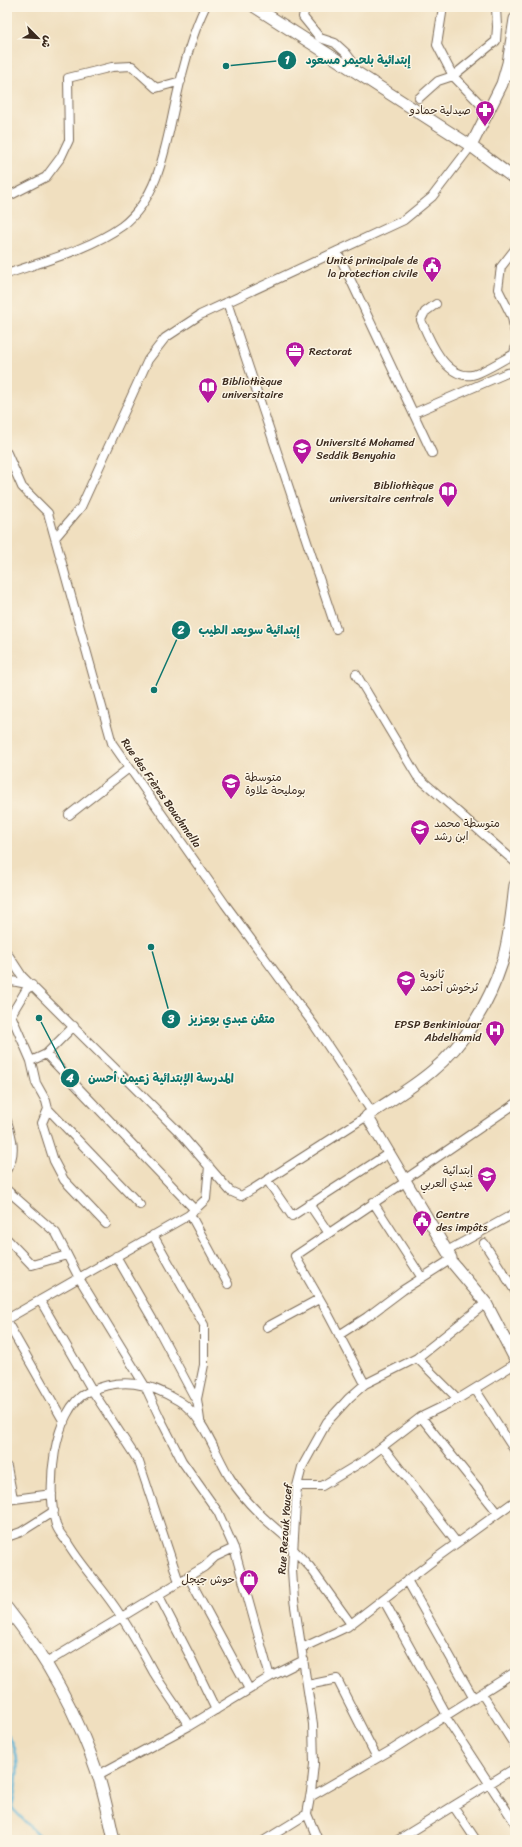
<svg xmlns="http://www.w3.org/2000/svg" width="522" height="1847" font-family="Sriracha,'Playpen Sans Arabic',sans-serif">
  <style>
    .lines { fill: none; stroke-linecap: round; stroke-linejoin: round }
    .stream { stroke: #5cb6da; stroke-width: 2.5 }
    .minor-casing { stroke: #7a6956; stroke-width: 10 }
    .secondary-casing { stroke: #7a6956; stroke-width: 13 }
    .minor { stroke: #fff; stroke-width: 8 }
    .secondary { stroke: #fff; stroke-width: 11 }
    .labels { text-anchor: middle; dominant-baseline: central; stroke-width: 3; stroke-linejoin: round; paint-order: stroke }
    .poi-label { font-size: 11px; fill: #3b2a1e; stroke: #fcf5e5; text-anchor: start }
    .street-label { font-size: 11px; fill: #3b2a1e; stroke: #fcf5e5 }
    .leader { fill: none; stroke: #0f766e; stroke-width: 1.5 }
    .callout-dot { fill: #0f766e; stroke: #fcf5e5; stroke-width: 1.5 }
    .mark-label { font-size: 12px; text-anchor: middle; font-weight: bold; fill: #fff }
    .callout-label { font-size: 12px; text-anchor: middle; font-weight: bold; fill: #0f766e; stroke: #fcf5e5; stroke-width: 3; stroke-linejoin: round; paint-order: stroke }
  </style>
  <rect width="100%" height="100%" fill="#fcf5e5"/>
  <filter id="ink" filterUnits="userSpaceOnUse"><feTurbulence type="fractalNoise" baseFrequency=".025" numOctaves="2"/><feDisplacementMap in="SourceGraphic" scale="8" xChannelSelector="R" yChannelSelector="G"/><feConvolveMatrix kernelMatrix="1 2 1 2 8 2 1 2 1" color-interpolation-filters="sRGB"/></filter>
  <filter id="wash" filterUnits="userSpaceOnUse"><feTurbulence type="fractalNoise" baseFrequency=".012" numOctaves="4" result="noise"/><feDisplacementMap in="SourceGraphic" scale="16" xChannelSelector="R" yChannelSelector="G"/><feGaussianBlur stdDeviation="0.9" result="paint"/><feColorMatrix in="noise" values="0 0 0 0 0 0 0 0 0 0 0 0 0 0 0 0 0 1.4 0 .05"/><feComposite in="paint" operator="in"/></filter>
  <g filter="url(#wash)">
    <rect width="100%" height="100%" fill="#f0dfbf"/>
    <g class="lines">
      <path class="stream" d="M 7,1734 C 24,1756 16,1783 12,1808 L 43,1840"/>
    </g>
  </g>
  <g filter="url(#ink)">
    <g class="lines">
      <g class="minor-casing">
        <path id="minor" d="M 305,7 L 303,17 L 320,38 L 335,43 L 346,53 L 352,61 L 353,71
          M 443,7 L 437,45 L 453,76 L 489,113
          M 505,74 L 515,79
          M 419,98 L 438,81 L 453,76 L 496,41 L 497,27 L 496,7
          M 509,175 L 515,168
          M 7,197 L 46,177 L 61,157 L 69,140 L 68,78 L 112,67 L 132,66 L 156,88 L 181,81
          M 515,249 L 501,267 L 498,289 L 512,317 L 515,333
          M 337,251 L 432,453
          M 7,274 C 44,261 90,249 122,226 C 160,197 166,143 176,100 C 183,68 191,36 205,7
          M 227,302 L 336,629
          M 436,304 L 425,312 L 421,320 C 429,339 445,379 472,375 C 481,374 504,359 514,354 L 515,349
          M 414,413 L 507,373 L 515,372
          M 7,453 L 22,487 L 48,513 L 112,743 L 225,904 L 314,1025 L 372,1112
          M 55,538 L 81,507 L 148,360 L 165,338 L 200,315 L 404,220 L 432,197 L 471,146
          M 356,674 L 417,776 L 515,862
          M 69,815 L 129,768
          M 7,953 L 22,976 L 178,1131 L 230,1191 L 241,1196 L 253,1189 L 367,1116
          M 7,980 L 32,985
          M 32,985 L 26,990 L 11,1015 L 31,1061 L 36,1083 L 46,1101 L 48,1109 L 42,1123 L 54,1161 L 64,1180 L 106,1224
          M 46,1054 L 195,1210
          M 31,1061 L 46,1054 L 74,1026
          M 48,1109 L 140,1205
          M 7,1121 C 12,1137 17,1153 7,1169
          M 267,1180 L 292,1216 L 389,1153
          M 404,1180 L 515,1104
          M 7,1190 L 56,1233 L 79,1278 L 145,1386 L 160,1418 L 182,1461 L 218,1512 L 234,1548 L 270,1677
          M 373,1202 L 422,1278
          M 309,1204 L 328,1232
          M 190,1214 L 228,1284
          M 153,1235 L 204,1325 L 204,1365 L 197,1399 L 200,1420
          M 7,1239 L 32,1265 L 67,1255
          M 484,1243 L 515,1291
          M 447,1251 L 515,1213
          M 116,1256 L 157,1327 L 196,1400
          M 40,1300 L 92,1390 L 139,1462 L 179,1582
          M 7,1319 L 189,1215 L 206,1199 L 209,1166
          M 7,1322 L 64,1422
          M 267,1327 L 319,1299
          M 339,1335 L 367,1317 L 403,1290 L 450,1260
          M 506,1344 L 515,1338
          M 417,1358 L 458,1399
          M 365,1384 L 326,1310 L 295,1256 L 405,1182
          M 475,1389 L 515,1451
          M 421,1417 L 498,1513
          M 383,1447 L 457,1543
          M 7,1467 L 13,1498
          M 297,1486 L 322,1486 L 365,1460 L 421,1417 L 458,1399 L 515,1364
          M 7,1500 L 52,1494
          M 7,1537 L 21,1532 L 54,1511
          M 292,1548 L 310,1567 L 351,1624
          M 188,1576 L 249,1689
          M 407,1580 L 474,1699
          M 159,1596 L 190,1656 L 216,1710
          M 383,1599 L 447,1715
          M 302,1648 L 347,1627 L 439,1556 L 515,1501
          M 46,1663 L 204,1567 L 215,1557 L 234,1548
          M 308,1685 L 337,1679 L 377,1758
          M 482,1694 L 515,1746
          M 445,1716 L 515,1823
          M 189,1726 C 178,1708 165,1691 154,1673 C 144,1655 134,1636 122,1618 C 106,1591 83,1569 67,1542 C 63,1537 58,1531 56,1525 C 46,1492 52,1409 88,1392 C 121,1377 148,1382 179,1401 C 204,1416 215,1454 230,1478 C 246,1504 270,1524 293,1543
          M 98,1775 L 189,1726 L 270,1677 L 304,1660
          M 310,1797 L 393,1749 L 515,1672
          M 454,1807 L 476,1840
          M 265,1840 L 307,1814
          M 318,1840 L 307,1814 L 311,1792 L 314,1764 L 313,1724 L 294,1600 L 292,1570 L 297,1486 L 302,1467 L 327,1422 L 349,1398 L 365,1384 L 417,1358 L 486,1303
          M 398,1840 L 515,1768"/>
      </g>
      <g class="secondary-casing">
        <path id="secondary" d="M 255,7 L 471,146 L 515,179
          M 471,146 L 502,84 L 508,63 L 515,19
          M 515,885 C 512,910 510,937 502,963 C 489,1003 465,1044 432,1071 C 412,1088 389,1101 367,1116 L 451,1258 L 450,1260 L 486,1303 L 515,1359
          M 7,1608 C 47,1658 78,1715 98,1775 C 105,1796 109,1818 114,1840"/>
      </g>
      <use href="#minor" class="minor"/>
      <use href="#secondary" class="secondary"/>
    </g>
  </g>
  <defs>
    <g id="pharmacy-pin" transform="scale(1)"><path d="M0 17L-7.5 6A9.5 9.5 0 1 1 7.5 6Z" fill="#b5179e" stroke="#fcf5e5"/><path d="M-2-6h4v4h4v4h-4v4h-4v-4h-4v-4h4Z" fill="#fff"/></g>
    <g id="civic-pin" transform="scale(1)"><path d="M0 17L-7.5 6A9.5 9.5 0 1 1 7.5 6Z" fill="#b5179e" stroke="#fcf5e5"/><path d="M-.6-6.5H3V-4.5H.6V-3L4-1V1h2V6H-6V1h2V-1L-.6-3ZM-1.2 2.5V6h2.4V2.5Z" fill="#fff"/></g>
    <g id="office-pin" transform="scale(1)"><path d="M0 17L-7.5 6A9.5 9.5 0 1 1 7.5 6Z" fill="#b5179e" stroke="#fcf5e5"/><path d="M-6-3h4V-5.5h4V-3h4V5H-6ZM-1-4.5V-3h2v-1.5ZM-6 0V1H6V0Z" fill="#fff"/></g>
    <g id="library-pin" transform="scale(1)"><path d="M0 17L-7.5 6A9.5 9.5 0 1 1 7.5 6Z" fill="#b5179e" stroke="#fcf5e5"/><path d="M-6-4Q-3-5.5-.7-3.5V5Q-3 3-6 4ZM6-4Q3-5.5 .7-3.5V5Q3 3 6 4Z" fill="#fff"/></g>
    <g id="university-pin" transform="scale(1)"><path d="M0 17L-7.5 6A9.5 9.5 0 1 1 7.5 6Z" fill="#b5179e" stroke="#fcf5e5"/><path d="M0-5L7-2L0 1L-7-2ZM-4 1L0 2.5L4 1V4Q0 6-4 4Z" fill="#fff"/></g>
    <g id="school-pin" transform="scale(1)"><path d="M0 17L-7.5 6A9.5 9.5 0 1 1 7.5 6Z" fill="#b5179e" stroke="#fcf5e5"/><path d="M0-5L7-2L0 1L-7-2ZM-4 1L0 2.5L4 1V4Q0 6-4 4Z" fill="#fff"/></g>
    <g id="hospital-pin" transform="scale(1)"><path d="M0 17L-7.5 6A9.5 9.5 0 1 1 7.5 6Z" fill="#b5179e" stroke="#fcf5e5"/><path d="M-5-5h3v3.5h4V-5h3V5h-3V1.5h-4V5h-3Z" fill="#fff"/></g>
    <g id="shop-pin" transform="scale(1)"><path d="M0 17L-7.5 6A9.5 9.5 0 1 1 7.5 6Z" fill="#b5179e" stroke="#fcf5e5"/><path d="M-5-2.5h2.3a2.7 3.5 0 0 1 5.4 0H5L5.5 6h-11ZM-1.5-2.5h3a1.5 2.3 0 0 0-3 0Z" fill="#fff"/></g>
  </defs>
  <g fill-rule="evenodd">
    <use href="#pharmacy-pin" x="485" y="110"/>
    <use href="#civic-pin" x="432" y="266"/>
    <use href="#office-pin" x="295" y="351"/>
    <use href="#library-pin" x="208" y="387"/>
    <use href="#university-pin" x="302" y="448"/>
    <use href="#library-pin" x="448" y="491"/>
    <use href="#school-pin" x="231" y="783"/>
    <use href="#school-pin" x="420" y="829"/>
    <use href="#school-pin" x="406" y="980"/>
    <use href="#hospital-pin" x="495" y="1030"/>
    <use href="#school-pin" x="487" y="1176"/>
    <use href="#civic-pin" x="422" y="1220"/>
    <use href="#shop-pin" x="249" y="1579"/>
  </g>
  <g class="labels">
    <g class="poi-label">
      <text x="471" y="110" text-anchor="end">صيدلية حمادو</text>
      <text x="418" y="260" text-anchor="end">Unité principale de<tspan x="418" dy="13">la protection civile</tspan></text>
      <text x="309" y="351">Rectorat</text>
      <text x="222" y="381">Bibliothèque<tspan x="222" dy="13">universitaire</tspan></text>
      <text x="316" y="442">Université Mohamed<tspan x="316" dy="13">Seddik Benyahia</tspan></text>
      <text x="434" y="485" text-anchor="end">Bibliothèque<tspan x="434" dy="13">universitaire centrale</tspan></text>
      <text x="245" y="777">متوسطة<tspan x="245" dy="13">بومليحة علاوة</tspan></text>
      <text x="434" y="823">متوسطة محمد<tspan x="434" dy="13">ابن رشد</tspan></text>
      <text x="420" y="974">ثانوية<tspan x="420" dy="13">ثرخوش أحمد</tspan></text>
      <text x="481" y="1024" text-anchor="end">EPSP Benkiniouar<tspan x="481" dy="13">Abdelhamid</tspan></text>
      <text x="473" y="1170" text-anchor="end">إبتدائية<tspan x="473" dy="13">عبدي العربي</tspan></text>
      <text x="436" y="1214">Centre<tspan x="436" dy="13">des impôts</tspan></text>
      <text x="235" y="1579" text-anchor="end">حوش جيجل</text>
    </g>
    <g class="street-label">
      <text transform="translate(161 793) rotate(55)">Rue des Frères Bouchmella</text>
      <text transform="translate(285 1529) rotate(-86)">Rue Rezouk Youcef</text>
    </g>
  </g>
  <path class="leader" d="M226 66L287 60M154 690L181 630M151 947L171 1019M39 1018L70 1078"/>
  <g class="callout-dot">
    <circle cx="226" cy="66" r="4"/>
    <circle cx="154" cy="690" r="4"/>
    <circle cx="151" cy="947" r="4"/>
    <circle cx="39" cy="1018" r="4"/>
    <circle cx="287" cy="60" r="10"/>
    <circle cx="181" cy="630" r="10"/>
    <circle cx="171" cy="1019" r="10"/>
    <circle cx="70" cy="1078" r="10"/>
  </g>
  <g class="mark-label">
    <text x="287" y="64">1</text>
    <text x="181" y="634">2</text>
    <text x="171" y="1023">3</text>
    <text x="70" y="1082">4</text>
  </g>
  <g class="callout-label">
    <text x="358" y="64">إبتدائية بلحيمر مسعود</text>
    <text x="249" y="634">إبتدائية سويعد الطيب</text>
    <text x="232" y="1023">متقن عبدي بوعزيز</text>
    <text x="161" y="1082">المدرسة الإبتدائية زعيمن أحسن</text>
  </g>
  <rect width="522" height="1847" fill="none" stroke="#fcf5e5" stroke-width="24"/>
  <g transform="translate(38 38) rotate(114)" stroke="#fcf5e5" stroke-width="3" paint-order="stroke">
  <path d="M0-3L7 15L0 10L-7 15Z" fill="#3b2a1e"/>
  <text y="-6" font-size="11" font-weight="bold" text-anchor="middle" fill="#3b2a1e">ش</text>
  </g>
</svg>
